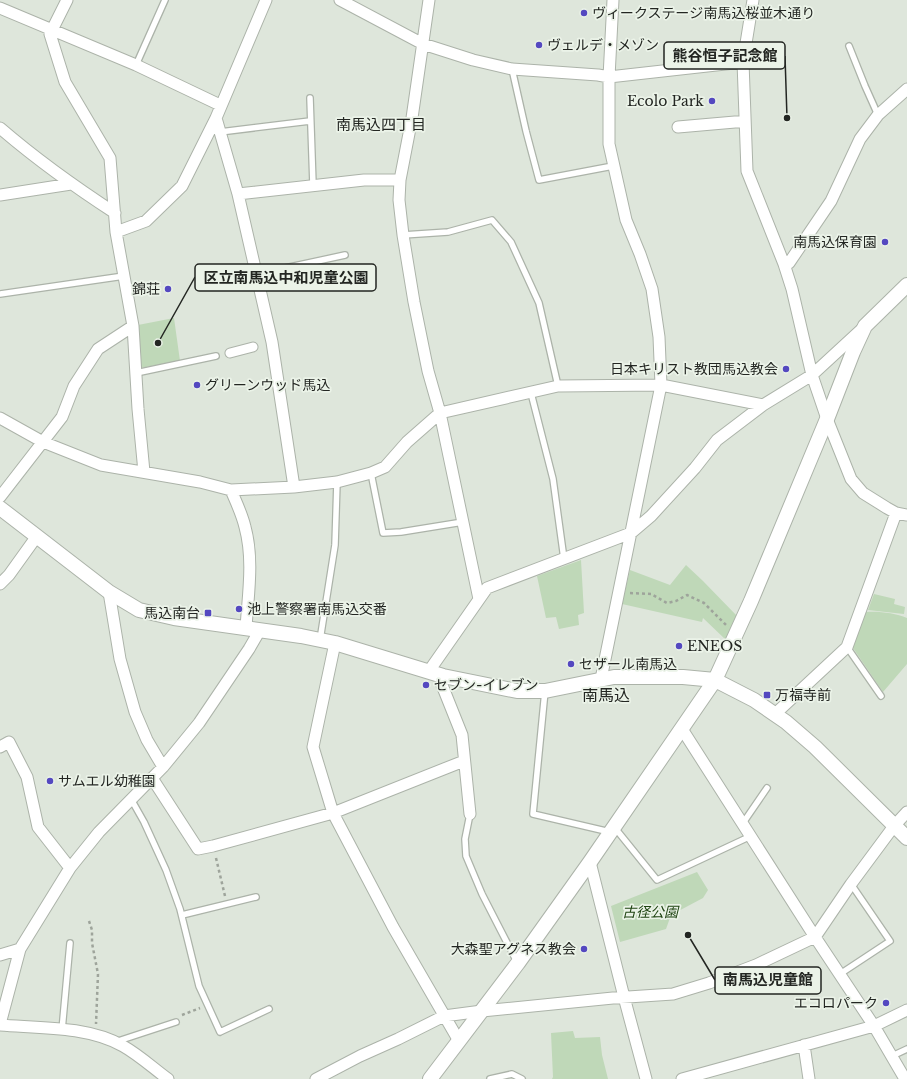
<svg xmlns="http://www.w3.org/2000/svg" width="907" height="1079" font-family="'Libre Baskerville','Noto Sans JP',serif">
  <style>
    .green { fill: #bfd8b8 }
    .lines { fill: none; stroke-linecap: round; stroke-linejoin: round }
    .service-casing { stroke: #acb3a9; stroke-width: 8 }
    .pedestrian-casing { stroke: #acb3a9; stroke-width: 11 }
    .minor-casing { stroke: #acb3a9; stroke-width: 13 }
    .tertiary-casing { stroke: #acb3a9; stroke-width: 16 }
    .path { stroke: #9ea49b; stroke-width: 2.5; stroke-dasharray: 3 3; stroke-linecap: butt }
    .service { stroke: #fff; stroke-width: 5.5 }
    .pedestrian { stroke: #fff; stroke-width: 9 }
    .minor { stroke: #fff; stroke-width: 11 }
    .tertiary { stroke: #fff; stroke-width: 14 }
    .poi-dot { fill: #5448c0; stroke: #ebf3e8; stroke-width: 1.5 }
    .labels { text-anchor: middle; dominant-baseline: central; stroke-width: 3.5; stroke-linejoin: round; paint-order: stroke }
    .poi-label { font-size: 14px; fill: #232622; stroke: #ebf3e8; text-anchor: start }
    .park-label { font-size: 14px; font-style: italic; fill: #1f4412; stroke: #ebf3e8 }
    .neighbourhood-label { font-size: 15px; fill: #232622; stroke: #ebf3e8 }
    .quarter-label { font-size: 16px; fill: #232622; stroke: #ebf3e8 }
    .leader { fill: none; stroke: #232622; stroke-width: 1.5 }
    .callout-dot { fill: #232622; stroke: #ebf3e8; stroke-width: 1.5 }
    .callout { fill: #ebf3e8; stroke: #232622; stroke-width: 1.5 }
    .callout-label { font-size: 15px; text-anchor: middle; font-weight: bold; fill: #232622 }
  </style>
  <rect width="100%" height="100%" fill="#dee6db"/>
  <path class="green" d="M 174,318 L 180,361 L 140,368 L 138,325 Z
    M 581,560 L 584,613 L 578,615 L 579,625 L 559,629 L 556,617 L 546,618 L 537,576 Z
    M 686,565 L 703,581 L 737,616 L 726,640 L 703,618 L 702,622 L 622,604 L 630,570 L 670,585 Z
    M 874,594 L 895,599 L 894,604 L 905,607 L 904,614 L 868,610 Z
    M 866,612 C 879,611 895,613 907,618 L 907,664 L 883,692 L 851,645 Z
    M 697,872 L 708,890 L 703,898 L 671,915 L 666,929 L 620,942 L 611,906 Z
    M 573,1031 L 575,1038 L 600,1037 L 602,1055 L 608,1079 L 552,1079 L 553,1077 L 551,1033 Z"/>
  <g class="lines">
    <g class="service-casing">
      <path id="service" d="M 849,46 L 865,86 L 878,115
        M 136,65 L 165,0
        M 512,69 L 526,131 L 539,180 L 613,166
        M 310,98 L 313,185
        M 220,132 L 310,121
        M 403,235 L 448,232 L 492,220 L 511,242 L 539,303 L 558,386
        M 257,274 L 345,255
        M 0,294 L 124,276
        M 136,373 L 216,356
        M 531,393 L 553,479 L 564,559
        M 371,473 L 383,533 L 401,532 L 463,522
        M 320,640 L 335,545 L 337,482
        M 847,647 L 881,696
        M 545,691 L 533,814 L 610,832
        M 131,799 L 144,822 L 166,870 L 180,909 L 199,986 L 220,1032 L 269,1009
        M 470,814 L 465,839 L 466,856 L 482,894 L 517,962
        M 743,823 L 767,788
        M 615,828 L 657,880 L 751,836
        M 182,915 L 256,897
        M 840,974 L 890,941 L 851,884
        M 62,1030 L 70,943
        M 115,1042 L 176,1022
        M 892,1056 L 907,1049
        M 490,1079 L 512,1074 L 522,1079"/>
    </g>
    <g class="pedestrian-casing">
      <path id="pedestrian" d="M 230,353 L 253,347"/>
    </g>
    <g class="minor-casing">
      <path id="minor" d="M 67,0 L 50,34 L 65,82 L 110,158 L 116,232 L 133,326 L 138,409 L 144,472
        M 266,0 L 216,118 L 238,194 L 272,342 L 294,487
        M 340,0 L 423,44 L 473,60 L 512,69 L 598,75 L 609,77 L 743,62
        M 429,0 L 412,118 L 400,180 L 399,200 L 403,235 L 414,302 L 428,371 L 440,413 L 479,599
        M 753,0 L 743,62 L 747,171 L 784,264 L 792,289 L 812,375 L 827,419 L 851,479 L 863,493 L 887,508 L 896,513 L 907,515
        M 0,8 L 136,65 L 220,105
        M 678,127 L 735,122 L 745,122
        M 0,128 C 36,159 75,187 115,213
        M 238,194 L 364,180 L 400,180
        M 0,195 L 71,184
        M 116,232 L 146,221 L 182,186 L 216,118
        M 784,264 L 789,263 L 831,201 L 860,139 L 878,115 L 907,89
        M 0,418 L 43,442 L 101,465 L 200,482 L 231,490 L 294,487 L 337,482 L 371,473 L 385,467 L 407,442 L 440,413 L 558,386 L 661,385 L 763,405
        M 231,490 C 236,502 242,514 245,527 C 254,560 248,595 246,628
        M 0,497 L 62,417 L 74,386 L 98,349 L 133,326
        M 0,584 L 9,575 L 37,536
        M 109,592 L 120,659 L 135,712 L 147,740 L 163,767
        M 335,643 L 313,747 L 333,813 L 393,927 L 459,1041
        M 429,671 L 487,588 L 631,533 L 651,516 L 695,468 L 717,440 L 763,405 L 812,375 L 863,328
        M 443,676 L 442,685 L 462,735 L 470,814
        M 601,679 L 661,385 L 659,337 L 652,289 L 640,254 L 626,220 L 609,144 L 609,77 L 613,0
        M 775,714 L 847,647 L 896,513
        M 682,729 L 815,937 L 874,1026 L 905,1079
        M 0,747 L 9,742 L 27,777 L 38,827 L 70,868
        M 152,778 L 198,849 L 213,846 L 333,813 L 464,761
        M 590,862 L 624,997 L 646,1079
        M 0,955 L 20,949
        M 0,1024 L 20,949 L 70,868 L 99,832 L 163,767 L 199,723 L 249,649 L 260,630
        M 0,1025 C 39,1028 88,1026 123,1046 C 139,1055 153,1068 168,1079
        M 804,1045 L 809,1079
        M 316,1079 L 360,1056 L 398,1039 L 444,1016 L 482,1011 L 613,998 L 673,994 L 709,983 L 756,965 L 815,937 L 851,884 L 894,826 L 907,812
        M 682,1079 L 874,1026 L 907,1010"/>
    </g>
    <g class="tertiary-casing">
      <path id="tertiary" d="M 0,508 L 109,592 L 139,610 L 174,618 L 301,636 L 335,643 L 443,676 L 517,691 L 545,691 L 614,677 L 683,677 L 715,680 L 754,700 L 786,722 L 815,747 L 907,838
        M 430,1079 L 518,963 L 590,862 L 715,680 L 751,601 L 827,419 L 853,352 L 865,326 L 907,285"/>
    </g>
    <path class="path" d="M 630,593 L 651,594 L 667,603 L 676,601 L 687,595 L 704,603 L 726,625
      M 216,858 L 225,896
      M 89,921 L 92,930 L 92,943 L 98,974 L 96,1024
      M 182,1015 L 200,1008"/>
    <use href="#service" class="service"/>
    <use href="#pedestrian" class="pedestrian"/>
    <use href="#minor" class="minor"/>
    <use href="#tertiary" class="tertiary"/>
  </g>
  <g class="poi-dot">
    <circle cx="584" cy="13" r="4"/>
    <circle cx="539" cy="45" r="4"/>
    <circle cx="712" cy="101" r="4"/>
    <circle cx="885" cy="242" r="4"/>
    <circle cx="168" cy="289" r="4"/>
    <circle cx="786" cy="369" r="4"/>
    <circle cx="197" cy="385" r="4"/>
    <circle cx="239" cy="609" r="4"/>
    <rect x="204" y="609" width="8" height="8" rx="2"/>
    <circle cx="679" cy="646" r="4"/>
    <circle cx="571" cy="664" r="4"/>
    <circle cx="426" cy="685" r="4"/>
    <rect x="763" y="691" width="8" height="8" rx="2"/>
    <circle cx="50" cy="781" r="4"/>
    <circle cx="584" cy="949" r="4"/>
    <circle cx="886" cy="1003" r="4"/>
  </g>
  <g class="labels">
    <g class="poi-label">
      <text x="592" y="13">ヴィークステージ南馬込桜並木通り</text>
      <text x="547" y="45">ヴェルデ・メゾン</text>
      <text x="704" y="101" text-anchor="end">Ecolo Park</text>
      <text x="877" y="242" text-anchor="end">南馬込保育園</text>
      <text x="160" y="289" text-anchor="end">錦荘</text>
      <text x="778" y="369" text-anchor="end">日本キリスト教団馬込教会</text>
      <text x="205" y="385">グリーンウッド馬込</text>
      <text x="247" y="609">池上警察署南馬込交番</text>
      <text x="200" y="613" text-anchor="end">馬込南台</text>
      <text x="687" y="646">ENEOS</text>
      <text x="579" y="664">セザール南馬込</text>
      <text x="434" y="685">セブン-イレブン</text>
      <text x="775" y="695">万福寺前</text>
      <text x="58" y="781">サムエル幼稚園</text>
      <text x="576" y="949" text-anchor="end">大森聖アグネス教会</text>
      <text x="878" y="1003" text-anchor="end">エコロパーク</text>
    </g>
    <g class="park-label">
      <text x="650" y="912">古径公園</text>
    </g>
    <g class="neighbourhood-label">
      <text x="381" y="124">南馬込四丁目</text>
    </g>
    <g class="quarter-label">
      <text x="606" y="695">南馬込</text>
    </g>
  </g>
  <path class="leader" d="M787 118L785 56M158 343L195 277M688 935L715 980"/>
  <g class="callout-dot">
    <circle cx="787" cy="118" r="4"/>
    <circle cx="158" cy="343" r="4"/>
    <circle cx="688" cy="935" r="4"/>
  </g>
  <g class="callout">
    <rect x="664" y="42" width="121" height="27" rx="4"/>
    <rect x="195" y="264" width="181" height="27" rx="4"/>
    <rect x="715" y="967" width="106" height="27" rx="4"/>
  </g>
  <g class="callout-label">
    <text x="725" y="61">熊谷恒子記念館</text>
    <text x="286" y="283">区立南馬込中和児童公園</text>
    <text x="768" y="985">南馬込児童館</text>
  </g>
</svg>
